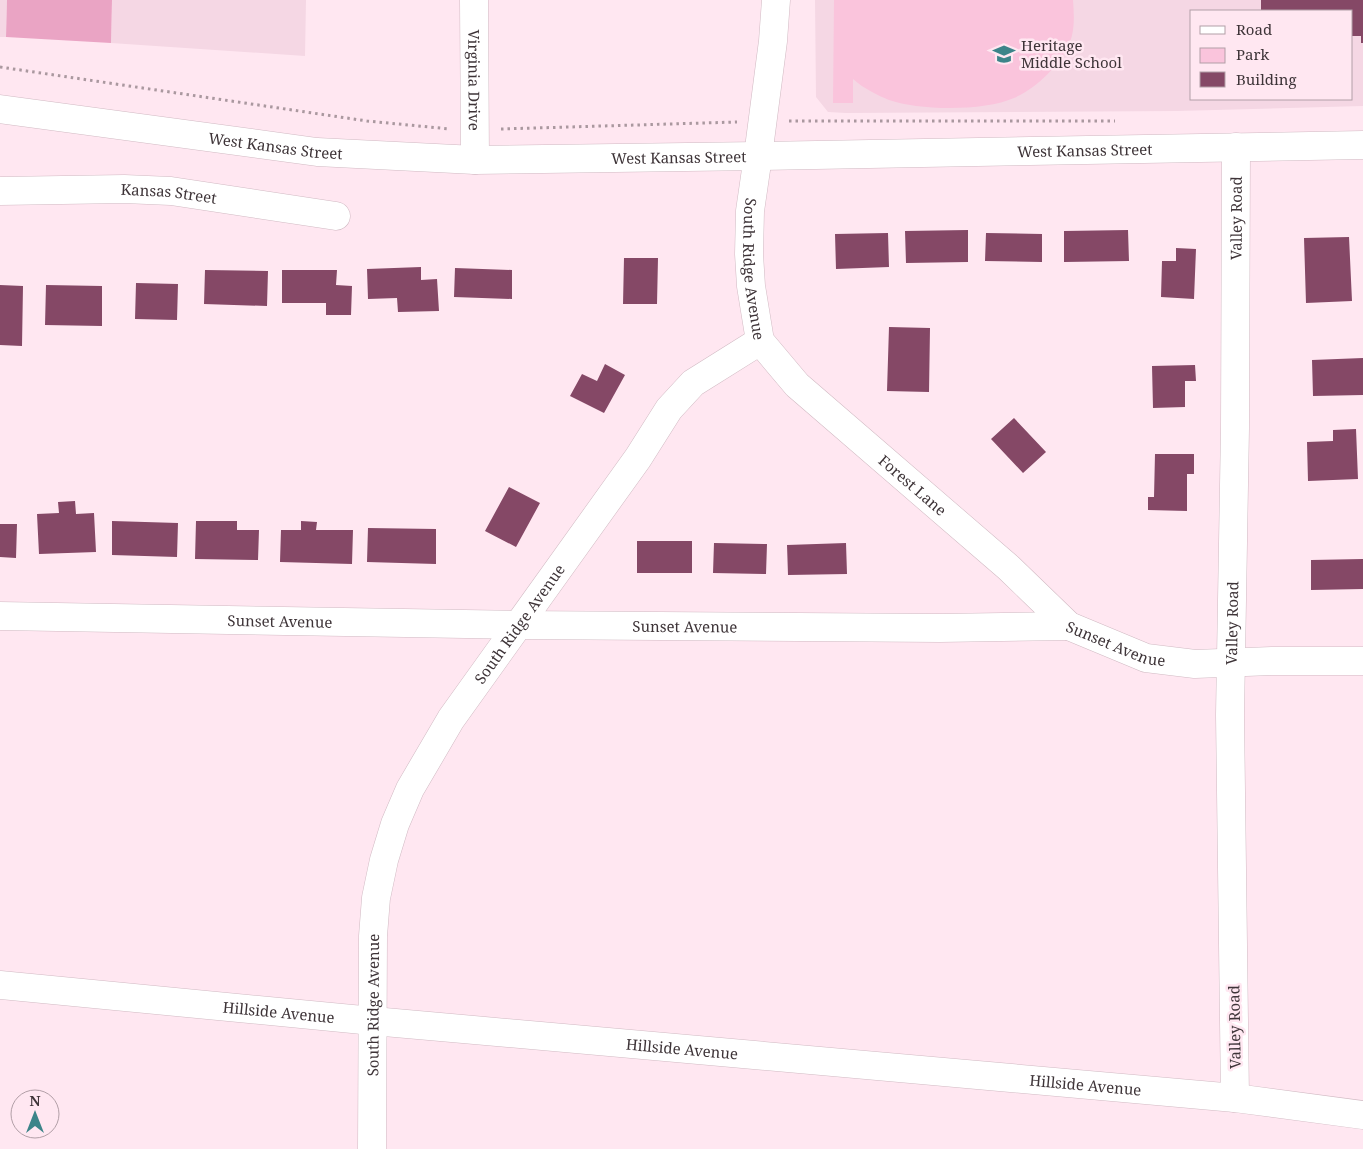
<svg xmlns="http://www.w3.org/2000/svg" width="1363" height="1149" font-family="'Noto Serif',serif">
  <style>
    .built { fill: #f5d7e4; fill-rule: evenodd }
    .green { fill: #fac4dc }
    .forest { fill: #eaa4c4 }
    .building { fill: #854866 }
    .lines { fill: none; stroke-linecap: round; stroke-linejoin: round }
    .minor-casing { stroke: #d1bac3; stroke-width: 29 }
    .major-casing { stroke: #d1bac3; stroke-width: 29 }
    .path { stroke: #aa989f; stroke-width: 3; stroke-dasharray: 2.5 4; stroke-linecap: butt }
    .minor { stroke: #fff; stroke-width: 28 }
    .major { stroke: #fff; stroke-width: 28 }
    .labels { text-anchor: middle; dominant-baseline: central; stroke-width: 5; stroke-linejoin: round; paint-order: stroke }
    .poi-label { font-size: 15px; fill: #3e3438; stroke: #ffe7f1; text-anchor: start }
    .street-label { font-size: 15px; fill: #3e3438; stroke: #ffe7f1 }
  </style>
  <rect width="100%" height="100%" fill="#ffe7f1"/>
  <path class="built" d="M 0,0 L 7,0 L 6,37 L 0,37 Z
    M 112,0 L 306,0 L 305,56 L 111,43 Z
    M 815,0 L 1363,0 L 1363,106 L 1177,111 L 846,113 L 828,112 L 816,97 ZM 1192,11 L 1352,11 L 1352,99 L 1192,99 Z"/>
  <path class="green" d="M 834,0 L 1073,0 C 1074,14 1075,29 1070,42 C 1060,65 1037,88 1014,98 C 985,111 920,111 889,100 C 877,95 863,88 853,79 L 853,103 L 833,103 Z"/>
  <path class="forest" d="M 7,0 L 112,0 L 111,43 L 6,37 Z"/>
  <path class="building" d="M 1261,0 L 1363,0 L 1363,43 L 1361,43 L 1361,36 L 1352,36 L 1352,11 L 1261,11 Z
    M 968,230 L 968,262 L 906,263 L 905,231 Z
    M 1128,230 L 1129,261 L 1064,262 L 1064,231 Z
    M 888,233 L 889,267 L 836,269 L 835,234 Z
    M 986,233 L 1042,234 L 1042,262 L 985,261 Z
    M 1349,237 L 1352,301 L 1306,303 L 1304,238 Z
    M 1176,248 L 1196,249 L 1194,299 L 1161,297 L 1162,261 L 1176,261 Z
    M 624,258 L 658,258 L 657,304 L 623,304 Z
    M 421,267 L 421,280 L 437,279 L 439,311 L 398,312 L 397,298 L 368,299 L 367,269 Z
    M 455,268 L 512,270 L 512,299 L 454,297 Z
    M 205,270 L 268,271 L 267,306 L 204,304 Z
    M 282,270 L 337,270 L 336,285 L 352,286 L 351,315 L 326,315 L 326,303 L 282,303 Z
    M 136,283 L 178,284 L 177,320 L 135,319 Z
    M 0,285 L 23,286 L 22,346 L 0,345 Z
    M 46,285 L 102,286 L 102,326 L 45,325 Z
    M 889,327 L 930,328 L 929,392 L 887,391 Z
    M 1363,358 L 1363,395 L 1313,396 L 1312,360 Z
    M 605,364 L 625,375 L 604,413 L 570,396 L 582,374 L 597,381 Z
    M 1195,365 L 1196,381 L 1185,381 L 1185,407 L 1153,408 L 1152,366 Z
    M 1014,418 L 1046,452 L 1023,473 L 991,439 Z
    M 1356,429 L 1358,479 L 1308,481 L 1307,442 L 1333,441 L 1333,430 Z
    M 1155,454 L 1194,454 L 1194,474 L 1187,474 L 1187,511 L 1148,510 L 1148,497 L 1154,497 Z
    M 509,487 L 540,503 L 516,547 L 485,531 Z
    M 75,501 L 76,514 L 94,513 L 96,552 L 39,554 L 37,514 L 59,513 L 58,502 Z
    M 112,521 L 178,523 L 177,557 L 112,555 Z
    M 196,521 L 237,521 L 237,530 L 259,530 L 258,560 L 195,559 Z
    M 301,521 L 317,522 L 316,530 L 353,530 L 352,564 L 280,562 L 281,530 L 301,530 Z
    M 0,524 L 17,524 L 16,558 L 0,557 Z
    M 368,528 L 436,529 L 436,564 L 367,562 Z
    M 637,541 L 692,541 L 692,573 L 637,573 Z
    M 714,543 L 767,544 L 766,574 L 713,573 Z
    M 846,543 L 847,574 L 788,575 L 787,545 Z
    M 1363,559 L 1363,589 L 1311,590 L 1311,560 Z"/>
  <g class="lines">
    <g class="minor-casing">
      <g id="minor">
        <path id="s1" d="M 474,0 L 475,160"/>
        <path id="s2" d="M 776,0 L 773,41 L 758,156 L 1363,145"/>
        <path id="s3" d="M 0,191 L 124,189 L 171,191 L 336,216"/>
        <path id="s4" d="M 0,616 L 518,625 L 940,628 L 1069,626"/>
        <path id="s5" d="M 0,985 L 373,1021 L 1235,1098 L 1363,1115"/>
        <path id="s6" d="M 1235,1098 L 1230,715 L 1235,428 L 1236,147"/>
        <path id="s7" d="M 372,1149 L 373,936 L 376,898 L 384,860 L 395,824 L 410,789 L 451,719 L 638,458 L 669,409 L 693,383 L 760,341"/>
      </g>
    </g>
    <g class="major-casing">
      <g id="major">
        <path id="s8" d="M 0,109 L 317,152 L 475,160 L 758,156 L 750,211 L 749,254 L 751,286 L 760,341 L 797,385 L 1009,568 L 1069,626 L 1146,658 L 1195,664 L 1272,661 L 1363,661"/>
      </g>
    </g>
    <path class="path" d="M 0,67 L 367,121 L 450,129
      M 789,121 L 1115,121
      M 501,129 L 737,122"/>
    <use href="#minor" class="minor"/>
    <use href="#major" class="major"/>
  </g>
  <defs>
    <g id="school-bare" transform="scale(1.725)"><path d="M0-5L7-2L0 1L-7-2ZM-4 1L0 2.5L4 1V4Q0 6-4 4Z" fill="#3c8489" stroke="#ffe7f1" stroke-width="2.5" paint-order="stroke"/></g>
  </defs>
  <g fill-rule="evenodd">
    <use href="#school-bare" x="1004" y="54"/>
  </g>
  <g class="labels">
    <g class="poi-label">
      <text x="1021" y="45">Heritage<tspan x="1021" dy="17">Middle School</tspan></text>
    </g>
    <g class="street-label">
      <text stroke="none"><textPath href="#s1" startOffset="80">Virginia Drive</textPath></text>
      <text stroke="none"><textPath href="#s8" startOffset="278">West Kansas Street</textPath></text>
      <text stroke="none"><textPath href="#s2" startOffset="484">West Kansas Street</textPath></text>
      <text stroke="none"><textPath href="#s8" startOffset="682">West Kansas Street</textPath></text>
      <text stroke="none"><textPath href="#s3" startOffset="169">Kansas Street</textPath></text>
      <text stroke="none"><textPath href="#s6" startOffset="880">Valley Road</textPath></text>
      <text stroke="none"><textPath href="#s8" startOffset="875">South Ridge Avenue</textPath></text>
      <text stroke="none"><textPath href="#s8" startOffset="1158">Forest Lane</textPath></text>
      <text stroke="none"><textPath href="#s4" startOffset="280">Sunset Avenue</textPath></text>
      <text stroke="none"><textPath href="#s6" startOffset="475">Valley Road</textPath></text>
      <text stroke="none"><textPath href="#s7" startOffset="564">South Ridge Avenue</textPath></text>
      <text stroke="none"><textPath href="#s4" startOffset="685">Sunset Avenue</textPath></text>
      <text stroke="none"><textPath href="#s8" startOffset="1419">Sunset Avenue</textPath></text>
      <text stroke="none"><textPath href="#s7" startOffset="144">South Ridge Avenue</textPath></text>
      <text stroke="none"><textPath href="#s5" startOffset="280">Hillside Avenue</textPath></text>
      <text transform="translate(1234 1027) rotate(-91)">Valley Road</text>
      <text stroke="none"><textPath href="#s5" startOffset="685">Hillside Avenue</textPath></text>
      <text stroke="none"><textPath href="#s5" startOffset="1090">Hillside Avenue</textPath></text>
    </g>
  </g>
  <rect x="1190" y="10" width="162" height="90" fill="#ffe7f1" stroke="#b29fa7"/>
  <rect x="1200" y="26" width="25" height="8" fill="#ffffff" stroke="#b29fa7"/>
  <text x="1236" y="35" font-size="15" fill="#3e3438">Road</text>
  <rect x="1200" y="48" width="25" height="15" fill="#fac4dc" stroke="#b29fa7"/>
  <text x="1236" y="60" font-size="15" fill="#3e3438">Park</text>
  <rect x="1200" y="72" width="25" height="15" fill="#854866" stroke="#b29fa7"/>
  <text x="1236" y="85" font-size="15" fill="#3e3438">Building</text>
  <g transform="translate(35 1114)"><circle r="24" fill="#ffe7f1" stroke="#b29fa7"/>
  <path d="M0-4L9 19L0 12L-9 19Z" fill="#3c8489"/>
  <text y="-8" font-size="14" font-weight="bold" text-anchor="middle" fill="#3e3438">N</text>
  </g>
</svg>
